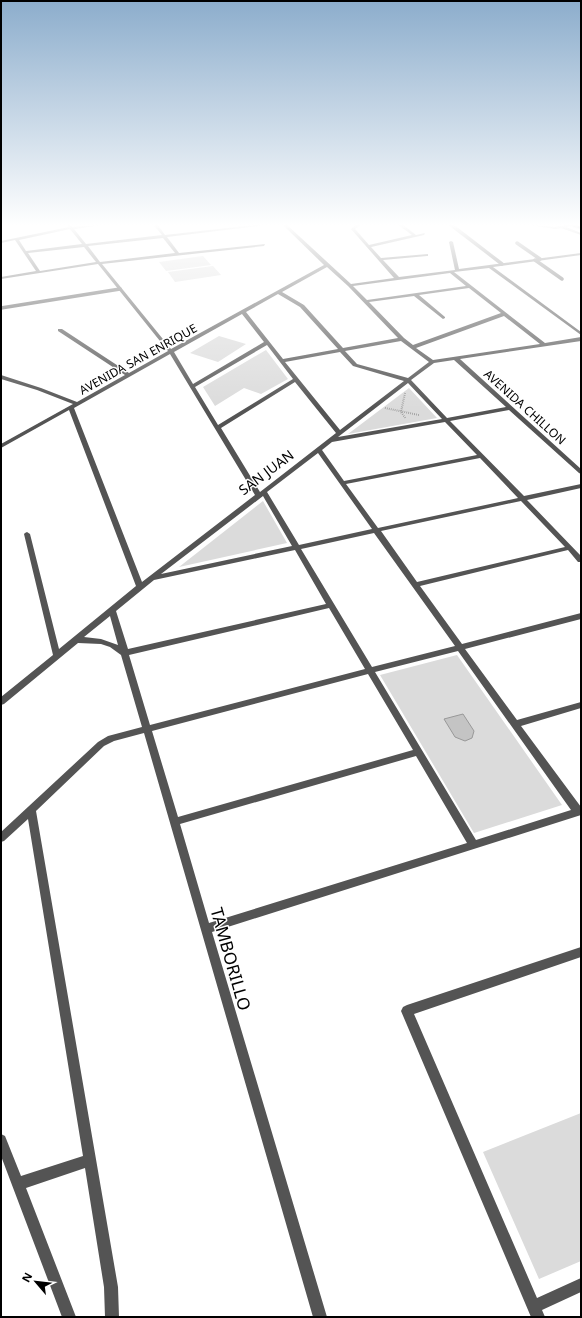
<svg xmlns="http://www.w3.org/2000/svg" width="582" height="1318" font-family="'Noto Sans',sans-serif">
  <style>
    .green { fill: #dbdbdb }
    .building { fill: #c4c4c4; stroke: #989898 }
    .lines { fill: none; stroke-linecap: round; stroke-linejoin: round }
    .primary-casing { stroke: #dbdbdb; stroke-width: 2 }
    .path { stroke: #767676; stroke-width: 2; stroke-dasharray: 0.5 1.5; stroke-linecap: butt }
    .lane { stroke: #545454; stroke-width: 3.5 }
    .street { fill: #545454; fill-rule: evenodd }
    .primary { fill: #000; fill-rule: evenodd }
    .labels { text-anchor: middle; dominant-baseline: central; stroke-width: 3; stroke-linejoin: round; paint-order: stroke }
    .far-street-label { font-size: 12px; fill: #000; stroke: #fff }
    .street-label { font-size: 14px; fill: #000; stroke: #fff }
    .near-street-label { font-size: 17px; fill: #000; stroke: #fff }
  </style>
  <rect width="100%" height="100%" fill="#fff"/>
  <path class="green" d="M 203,256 L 211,265 L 166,271 L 159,262 Z
    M 213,266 L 221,275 L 175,282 L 168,272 Z
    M 219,336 L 246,344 L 218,362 L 190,353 Z
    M 266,350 L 288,379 L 261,394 L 244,388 L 215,406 L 203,387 Z
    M 409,388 L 437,418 L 348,434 Z
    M 263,501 L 287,543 L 179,567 Z
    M 457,655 L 562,805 L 474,833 L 380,675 Z
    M 581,1113 L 581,1261 L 539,1279 L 483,1152 Z"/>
  <path class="building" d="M 463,714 L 474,731 L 472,738 L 465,741 L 455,737 L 444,719 Z"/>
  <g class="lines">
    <g class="primary-casing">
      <path id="primary" d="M 568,224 L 581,226 L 581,229 L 568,225 Z"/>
    </g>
    <path class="path" d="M 405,393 L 401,412 L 406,419
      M 385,408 L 419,415"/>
    <path class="lane" d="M 450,224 L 502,264
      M 517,243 L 540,259
      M 535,260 L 562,279
      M 1,308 L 120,289"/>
    <path class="street" d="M 66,224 L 70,224 L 72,227 L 108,224 L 74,229 L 86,244 L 162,235 L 153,224 L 157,224 L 165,235 L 262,224 L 275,224 L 167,237 L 179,253 L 265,244 L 264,246 L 102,264 L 171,349 L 324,265 L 282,224 L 286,224 L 351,284 L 394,278 L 351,229 L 357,224 L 362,224 L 355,229 L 369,245 L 412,235 L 397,224 L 402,224 L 416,235 L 425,233 L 424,235 L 371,247 L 381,258 L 428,254 L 428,256 L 427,256 L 383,260 L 399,277 L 455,270 L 449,242 L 451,241 L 453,242 L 459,269 L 581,253 L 581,255 L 493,267 L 581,332 L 581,335 L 489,268 L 454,272 L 545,343 L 581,337 L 581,341 L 460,359 L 581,469 L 581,474 L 579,473 L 509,410 L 450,421 L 524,496 L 581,484 L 581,488 L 527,500 L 581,556 L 581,562 L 578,562 L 568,550 L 420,586 L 462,644 L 581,613 L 581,619 L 465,649 L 517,720 L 581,702 L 581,708 L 521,726 L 581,807 L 581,815 L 212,932 L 327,1317 L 313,1317 L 144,733 L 114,741 L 104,746 L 36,811 L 118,1287 L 119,1317 L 105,1317 L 104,1287 L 85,1168 L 26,1188 L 76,1317 L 62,1317 L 1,1156 L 1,1134 L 5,1136 L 21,1176 L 83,1156 L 28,819 L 4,841 L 1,842 L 1,832 L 98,742 L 108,736 L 142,727 L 121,655 L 110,647 L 101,644 L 78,643 L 4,704 L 1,705 L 1,697 L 53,655 L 24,534 L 25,533 L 27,532 L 30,534 L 59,649 L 136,586 L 69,410 L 1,448 L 1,444 L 73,404 L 37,390 L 1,379 L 1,375 L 41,388 L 77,402 L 125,375 L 58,331 L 58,329 L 62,329 L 129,373 L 168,351 L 98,264 L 1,279 L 1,277 L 36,271 L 15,240 L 1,243 L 1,241 L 69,227 ZM 70,229 L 82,244 L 26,251 L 19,240 ZM 163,238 L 175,253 L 100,262 L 88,246 ZM 84,247 L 96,262 L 40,271 L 28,253 ZM 327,267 L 348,286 L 398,338 L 343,348 L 304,305 L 282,292 ZM 450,273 L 466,286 L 367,300 L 353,286 ZM 469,288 L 501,313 L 413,345 L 404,338 L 369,302 L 414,296 L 443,319 L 445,318 L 445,317 L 419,295 ZM 278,294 L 300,307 L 338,349 L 283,359 L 246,312 ZM 242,314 L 264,342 L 193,384 L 174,352 ZM 504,316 L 540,344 L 433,360 L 416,348 ZM 401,341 L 429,362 L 408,378 L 357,364 L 345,351 ZM 267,345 L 293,379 L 218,425 L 195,387 ZM 340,352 L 353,366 L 404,381 L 340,430 L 285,362 ZM 170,354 L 255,495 L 142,582 L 74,408 ZM 454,360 L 506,407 L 447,418 L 411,380 L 434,363 ZM 295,382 L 336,433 L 260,492 L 221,428 ZM 408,383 L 442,419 L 338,437 ZM 445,422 L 477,455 L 344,481 L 322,450 L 332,442 ZM 318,453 L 372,529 L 299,545 L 267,492 ZM 480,458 L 518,498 L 378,528 L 346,484 ZM 263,496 L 292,546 L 161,574 ZM 521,501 L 565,547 L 417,582 L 381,531 ZM 374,533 L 455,646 L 372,667 L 301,549 ZM 295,550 L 326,604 L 128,649 L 116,611 L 154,580 ZM 329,608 L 365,669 L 150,725 L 129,655 ZM 110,616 L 118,645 L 101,639 L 84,637 ZM 458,651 L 571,810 L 476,840 L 375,672 ZM 368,674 L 413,750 L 178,817 L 152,731 ZM 416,756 L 467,843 L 209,923 L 180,824 Z
      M 524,224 L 555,227 L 568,224 L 576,224 L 566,227 L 581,233 L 581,235 L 561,228 L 555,229 Z
      M 581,947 L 581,957 L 414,1014 L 537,1298 L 581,1278 L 581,1292 L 542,1310 L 545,1317 L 531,1317 L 401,1011 L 403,1007 L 407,1005 Z"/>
    <use href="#primary" class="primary"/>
  </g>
  <linearGradient id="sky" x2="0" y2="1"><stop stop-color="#8cadcc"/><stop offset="0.55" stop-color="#fff"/><stop offset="1" stop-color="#fff" stop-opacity="0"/></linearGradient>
  <rect width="582" height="409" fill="url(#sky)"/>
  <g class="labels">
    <g class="far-street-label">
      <text transform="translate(138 359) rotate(-29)">AVENIDA SAN ENRIQUE</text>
      <text transform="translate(525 407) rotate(42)">AVENIDA CHILLON</text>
    </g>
    <g class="street-label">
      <text transform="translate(266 472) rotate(-37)">SAN JUAN</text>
    </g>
    <g class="near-street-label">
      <text transform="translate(231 959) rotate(74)">TAMBORILLO</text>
    </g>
  </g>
  <rect width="582" height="1318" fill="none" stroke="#000000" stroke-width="4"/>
  <g transform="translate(36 1282) rotate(298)" stroke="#ffffff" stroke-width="3" paint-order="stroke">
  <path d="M0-3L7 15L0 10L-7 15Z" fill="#000000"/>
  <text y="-6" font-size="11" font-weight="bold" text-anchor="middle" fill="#000000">N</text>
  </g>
</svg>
